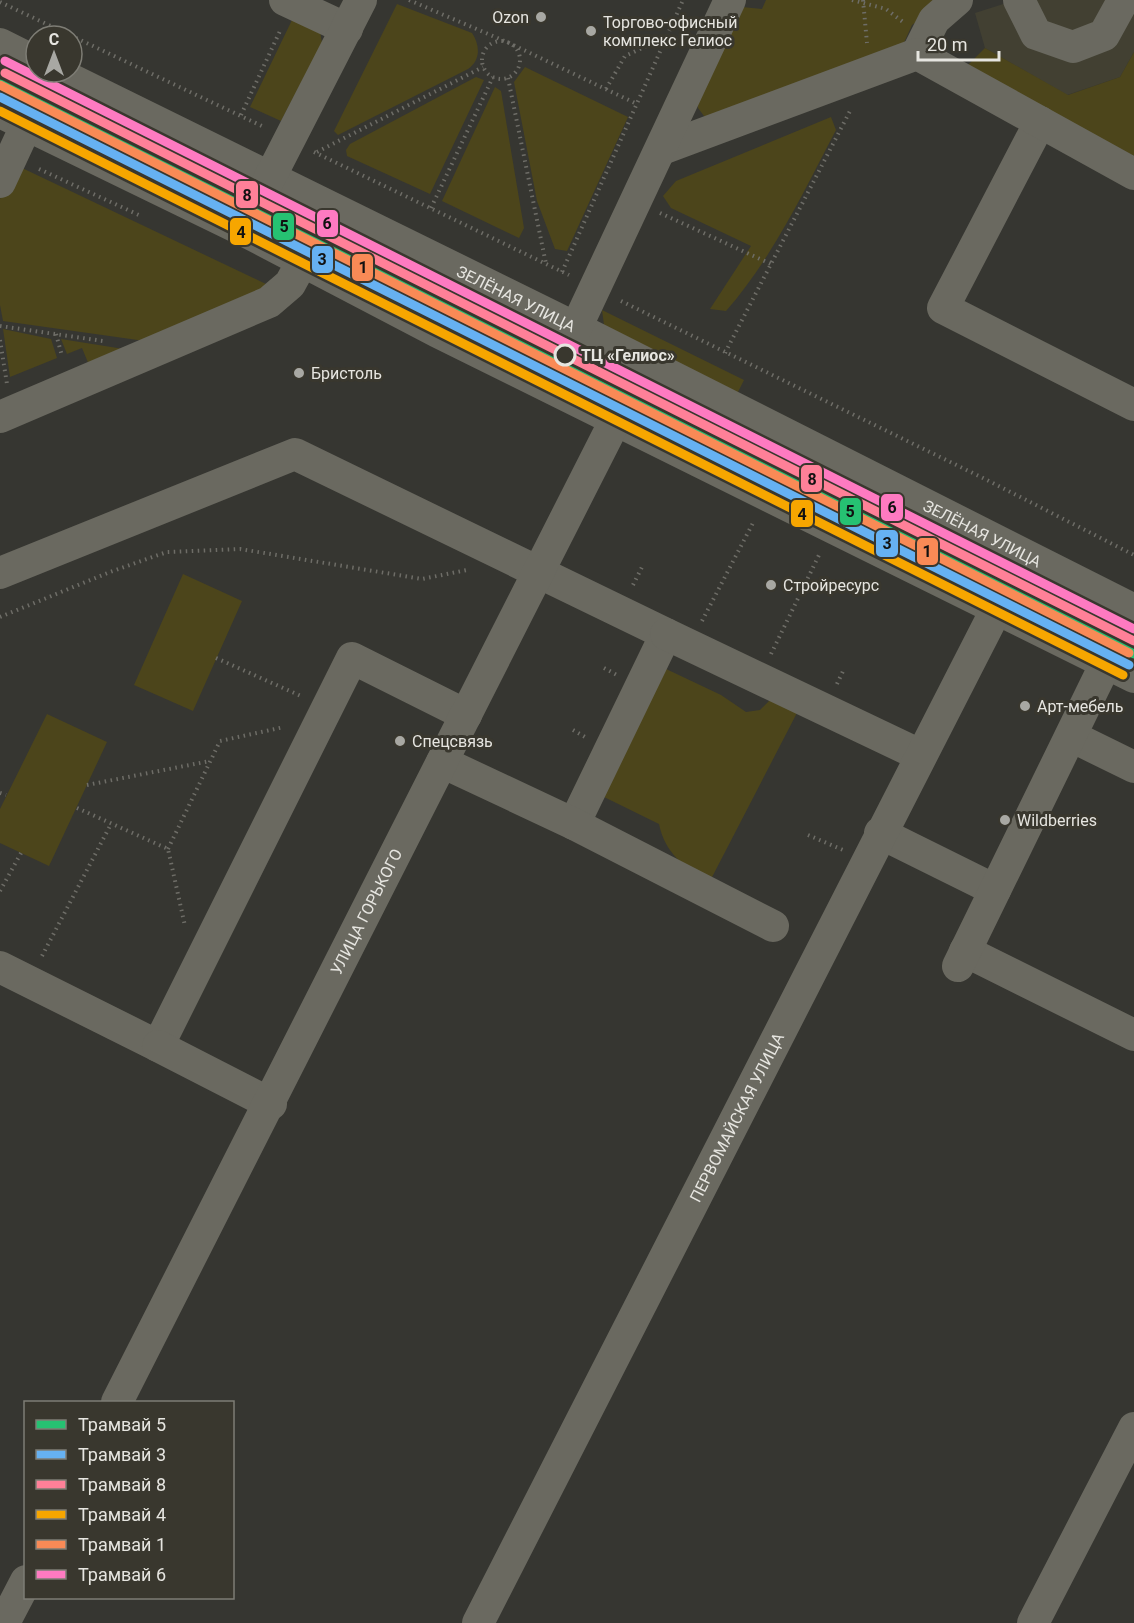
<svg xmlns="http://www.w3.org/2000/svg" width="1134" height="1623" font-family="Roboto,sans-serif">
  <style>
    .built { fill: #424032 }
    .green { fill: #4c451b }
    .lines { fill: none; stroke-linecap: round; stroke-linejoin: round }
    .path { stroke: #6e6d67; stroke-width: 4; stroke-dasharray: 1.5 4.5; stroke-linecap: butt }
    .minor { stroke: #6a6960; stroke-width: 32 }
    .tram-1-casing { stroke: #39372e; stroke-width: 14 }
    .tram-2-casing { stroke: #39372e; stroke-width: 14 }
    .tram-3-casing { stroke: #39372e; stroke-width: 14 }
    .tram-4-casing { stroke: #39372e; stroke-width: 14 }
    .tram-5-casing { stroke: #39372e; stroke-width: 14 }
    .tram-6-casing { stroke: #39372e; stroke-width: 14 }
    .tram-1 { stroke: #26c172; stroke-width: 9 }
    .tram-2 { stroke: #66b1f2; stroke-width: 9 }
    .tram-3 { stroke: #ff8098; stroke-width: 9 }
    .tram-4 { stroke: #f7a600; stroke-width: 9 }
    .tram-5 { stroke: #f98a56; stroke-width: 9 }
    .tram-6 { stroke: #fe7ac1; stroke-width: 9 }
    .poi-dot { fill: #a8a8a3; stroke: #39372e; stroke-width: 2 }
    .stop-dot { fill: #39372e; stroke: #e6e5e0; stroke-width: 3 }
    .labels { text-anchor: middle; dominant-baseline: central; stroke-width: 6; stroke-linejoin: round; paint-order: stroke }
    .poi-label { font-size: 16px; fill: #e6e5e0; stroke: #39372e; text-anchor: start }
    .street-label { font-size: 16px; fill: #e6e5e0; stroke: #39372e }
    .stop-label { font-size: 16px; font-weight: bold; fill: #e6e5e0; stroke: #39372e; text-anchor: start }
    .line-badge { stroke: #39372e; stroke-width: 2 }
    .pale-badge-label { font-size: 16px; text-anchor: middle; font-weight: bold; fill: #111 }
  </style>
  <rect width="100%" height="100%" fill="#363631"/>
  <path class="built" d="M 1016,0 L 1134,0 L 1134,52 L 1120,77 L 1067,95 L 985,48 L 975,13 Z"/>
  <path class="green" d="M 766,0 L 947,0 L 912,25 L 902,47 L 711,117 L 704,116 L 698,108 L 698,93 L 742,7 L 762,9 Z
    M 397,4 L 472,33 C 480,45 481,60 468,69 L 338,135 L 334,131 Z
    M 292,20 L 320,31 L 322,43 L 281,121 L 250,107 Z
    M 985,48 L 1068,95 L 1120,77 L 1134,52 L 1134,156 L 967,66 Z
    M 525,67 L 628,117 L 567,251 L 555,249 L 537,201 L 514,82 Z
    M 476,77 L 484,80 L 430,194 L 347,156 L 346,150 L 350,144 Z
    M 495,87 L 501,91 L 524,228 L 519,238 L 442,201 Z
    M 831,117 L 836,130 C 803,193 773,257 726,311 L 710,309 L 751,246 L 671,208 L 663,196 L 676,181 Z
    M 20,167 L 266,284 L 258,297 L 159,343 L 3,321 L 0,305 L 0,199 L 7,184 Z
    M 602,310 L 744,380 L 736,396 L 604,325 Z
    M 3,329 L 51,339 L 57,358 L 10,377 Z
    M 61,339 L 130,350 L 89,365 L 82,348 L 67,354 Z
    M 183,574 L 242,601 L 193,711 L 134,685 Z
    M 664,668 L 721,695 L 746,712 L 760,710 L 774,696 L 799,709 L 710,881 C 684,868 665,853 659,824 L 602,796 Z
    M 47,714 L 107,742 L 49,866 L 0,843 L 0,809 Z"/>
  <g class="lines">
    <path class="path" d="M 409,0 L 509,43 L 637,104
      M 852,0 L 886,9 L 903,22
      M 863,0 L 867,43
      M 0,2 L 264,127
      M482 60a19 19 0 1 1 38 0a19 19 0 1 1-38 0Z
      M 508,78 L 546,264
      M 606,89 L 625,56 L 666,37
      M 241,115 L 280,31
      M 314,152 L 569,275
      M 317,152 L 483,67
      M 39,169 L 141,216
      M 431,208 L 493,77
      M 660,213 L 771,264
      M 562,272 L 683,0
      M 621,301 L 983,478 L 1134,555
      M 0,326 L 103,341
      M 56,334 L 62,356
      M 0,340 L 7,384
      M 725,353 L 850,111
      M 633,585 L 642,567
      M 0,617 L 110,572 L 167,552 L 240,549 L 422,579 L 467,570
      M 702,621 L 754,521
      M 771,654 L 820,553
      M 216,658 L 301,696
      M 604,668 L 617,675
      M 837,684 L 844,669
      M 573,730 L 585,737
      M 87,785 L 210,761
      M 0,793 L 6,795
      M 77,808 L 168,849 L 185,926
      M 808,835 L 843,850
      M 168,849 L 220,741 L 284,727
      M 0,891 L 21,853
      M 42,956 L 111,824"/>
    <g class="minor">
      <path d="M 285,0 L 347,29"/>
      <path d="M 1019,0 L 1036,34 L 1073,47 L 1104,35 L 1120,6"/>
      <path d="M 0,44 L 36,62"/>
      <path d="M 917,54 L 934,20 L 957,0"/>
      <path id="s1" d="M 56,72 L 576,328 L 1134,610"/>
      <path d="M 0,112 L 243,230 L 438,332 L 1134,677"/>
      <path d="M 1040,122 L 943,308 L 1134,405"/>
      <path d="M 662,149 L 917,54 L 1134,174"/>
      <path d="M 0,182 L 26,126"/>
      <path d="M 243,230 L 361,0"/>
      <path d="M 576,328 L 730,0"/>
      <path d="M 0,417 L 269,302 L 290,284 L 302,262"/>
      <path d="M 0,573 L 295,454 L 666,634 L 574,824"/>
      <path d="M 666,634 L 920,755"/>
      <path d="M 1071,736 L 1134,767"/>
      <path d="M 442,762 L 574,824 L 773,926"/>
      <path d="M 880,833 L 995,890"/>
      <path d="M 965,951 L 1134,1035"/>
      <path d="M 958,966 L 1106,663"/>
      <path d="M 0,967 L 158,1046 L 352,658 L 466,715"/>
      <path d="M 158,1046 L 271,1104"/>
      <path id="s2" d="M 117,1402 L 616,419"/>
      <path d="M 4,1623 L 26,1581"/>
      <path id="s3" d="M 478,1623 L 996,610"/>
      <path d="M 1033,1623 L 1134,1428"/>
    </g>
    <g class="tram-1-casing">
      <path id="tram-1" d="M 0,84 L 1134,654"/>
    </g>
    <g class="tram-2-casing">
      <path id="tram-2" d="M 0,97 L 1129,665"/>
    </g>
    <g class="tram-3-casing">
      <path id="tram-3" d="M 5,73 L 1134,641"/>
    </g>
    <g class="tram-4-casing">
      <path id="tram-4" d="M 0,111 L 1123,675"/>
    </g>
    <g class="tram-5-casing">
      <path id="tram-5" d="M 0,85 L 1129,653"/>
    </g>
    <g class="tram-6-casing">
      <path id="tram-6" d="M 5,61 L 1134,629"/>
    </g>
    <use href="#tram-1" class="tram-1"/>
    <use href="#tram-2" class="tram-2"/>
    <use href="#tram-3" class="tram-3"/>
    <use href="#tram-4" class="tram-4"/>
    <use href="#tram-5" class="tram-5"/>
    <use href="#tram-6" class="tram-6"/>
  </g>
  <g class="poi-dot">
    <circle cx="541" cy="17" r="6"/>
    <circle cx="591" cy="31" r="6"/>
    <circle cx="299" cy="373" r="6"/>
    <circle cx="771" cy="585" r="6"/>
    <circle cx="1025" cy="706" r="6"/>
    <circle cx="400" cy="741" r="6"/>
    <circle cx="1005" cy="820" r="6"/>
  </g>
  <circle class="stop-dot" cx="565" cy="355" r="10"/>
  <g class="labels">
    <g class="poi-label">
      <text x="529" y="17" text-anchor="end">Ozon</text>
      <text x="603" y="22">Торгово-офисный<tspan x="603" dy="18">комплекс Гелиос</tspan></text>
      <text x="311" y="373">Бристоль</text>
      <text x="783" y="585">Стройресурс</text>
      <text x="1037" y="706">Арт-мебель</text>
      <text x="412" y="741">Спецсвязь</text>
      <text x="1017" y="820">Wildberries</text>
    </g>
    <g class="street-label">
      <text stroke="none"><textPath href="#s1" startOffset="513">ЗЕЛЁНАЯ УЛИЦА</textPath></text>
      <text stroke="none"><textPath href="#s1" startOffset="1035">ЗЕЛЁНАЯ УЛИЦА</textPath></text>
      <text stroke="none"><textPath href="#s2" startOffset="550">УЛИЦА ГОРЬКОГО</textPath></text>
      <text stroke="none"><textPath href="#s3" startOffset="568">ПЕРВОМАЙСКАЯ УЛИЦА</textPath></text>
    </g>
    <g class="stop-label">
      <text x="581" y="355">ТЦ «Гелиос»</text>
    </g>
  </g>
  <g class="line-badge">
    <rect x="235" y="180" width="24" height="29" rx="6" fill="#ff8098"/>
    <rect x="316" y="209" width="23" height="29" rx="6" fill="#fe7ac1"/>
    <rect x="272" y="212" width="23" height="29" rx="6" fill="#26c172"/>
    <rect x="229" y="217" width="23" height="29" rx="6" fill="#f7a600"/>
    <rect x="311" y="245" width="23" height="29" rx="6" fill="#66b1f2"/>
    <rect x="351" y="253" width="23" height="29" rx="6" fill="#f98a56"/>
    <rect x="800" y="464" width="23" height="29" rx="6" fill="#ff8098"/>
    <rect x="880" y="493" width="24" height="29" rx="6" fill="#fe7ac1"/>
    <rect x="839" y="497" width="23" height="29" rx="6" fill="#26c172"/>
    <rect x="790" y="499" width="24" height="29" rx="6" fill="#f7a600"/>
    <rect x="875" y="529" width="24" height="29" rx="6" fill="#66b1f2"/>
    <rect x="916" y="537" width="23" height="29" rx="6" fill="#f98a56"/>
  </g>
  <g class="pale-badge-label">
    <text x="247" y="201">8</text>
    <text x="327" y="229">6</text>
    <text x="284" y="232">5</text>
    <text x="241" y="238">4</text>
    <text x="322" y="265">3</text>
    <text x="363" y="273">1</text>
    <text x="812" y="485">8</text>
    <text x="892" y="513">6</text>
    <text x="850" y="517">5</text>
    <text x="802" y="520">4</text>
    <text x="887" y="549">3</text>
    <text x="927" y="557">1</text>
  </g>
  <rect x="24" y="1401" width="210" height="198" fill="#39372e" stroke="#7e7d75" stroke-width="1.5"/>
  <rect x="36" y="1420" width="30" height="9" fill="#26c172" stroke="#7e7d75" stroke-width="1.5"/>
  <text x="78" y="1431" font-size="18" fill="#e6e5e0">Трамвай 5</text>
  <rect x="36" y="1450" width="30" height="9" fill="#66b1f2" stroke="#7e7d75" stroke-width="1.5"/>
  <text x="78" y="1461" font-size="18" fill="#e6e5e0">Трамвай 3</text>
  <rect x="36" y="1480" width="30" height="9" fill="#ff8098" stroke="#7e7d75" stroke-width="1.5"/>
  <text x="78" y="1491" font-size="18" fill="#e6e5e0">Трамвай 8</text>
  <rect x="36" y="1510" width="30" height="9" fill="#f7a600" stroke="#7e7d75" stroke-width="1.5"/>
  <text x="78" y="1521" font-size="18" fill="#e6e5e0">Трамвай 4</text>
  <rect x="36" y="1540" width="30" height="9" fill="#f98a56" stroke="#7e7d75" stroke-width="1.5"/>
  <text x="78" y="1551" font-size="18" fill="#e6e5e0">Трамвай 1</text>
  <rect x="36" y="1570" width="30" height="9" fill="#fe7ac1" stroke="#7e7d75" stroke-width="1.5"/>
  <text x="78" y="1581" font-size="18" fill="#e6e5e0">Трамвай 6</text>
  <g transform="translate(54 54)"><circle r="28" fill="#39372e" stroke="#7e7d75" stroke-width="1.5"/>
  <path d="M0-4.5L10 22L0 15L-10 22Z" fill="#a8a8a3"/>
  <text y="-9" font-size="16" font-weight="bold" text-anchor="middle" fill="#e6e5e0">С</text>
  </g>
  <path d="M918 51v9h81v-9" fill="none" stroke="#e6e5e0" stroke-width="3"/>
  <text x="927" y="51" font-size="18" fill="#e6e5e0" stroke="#39372e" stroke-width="4.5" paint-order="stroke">20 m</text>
</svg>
